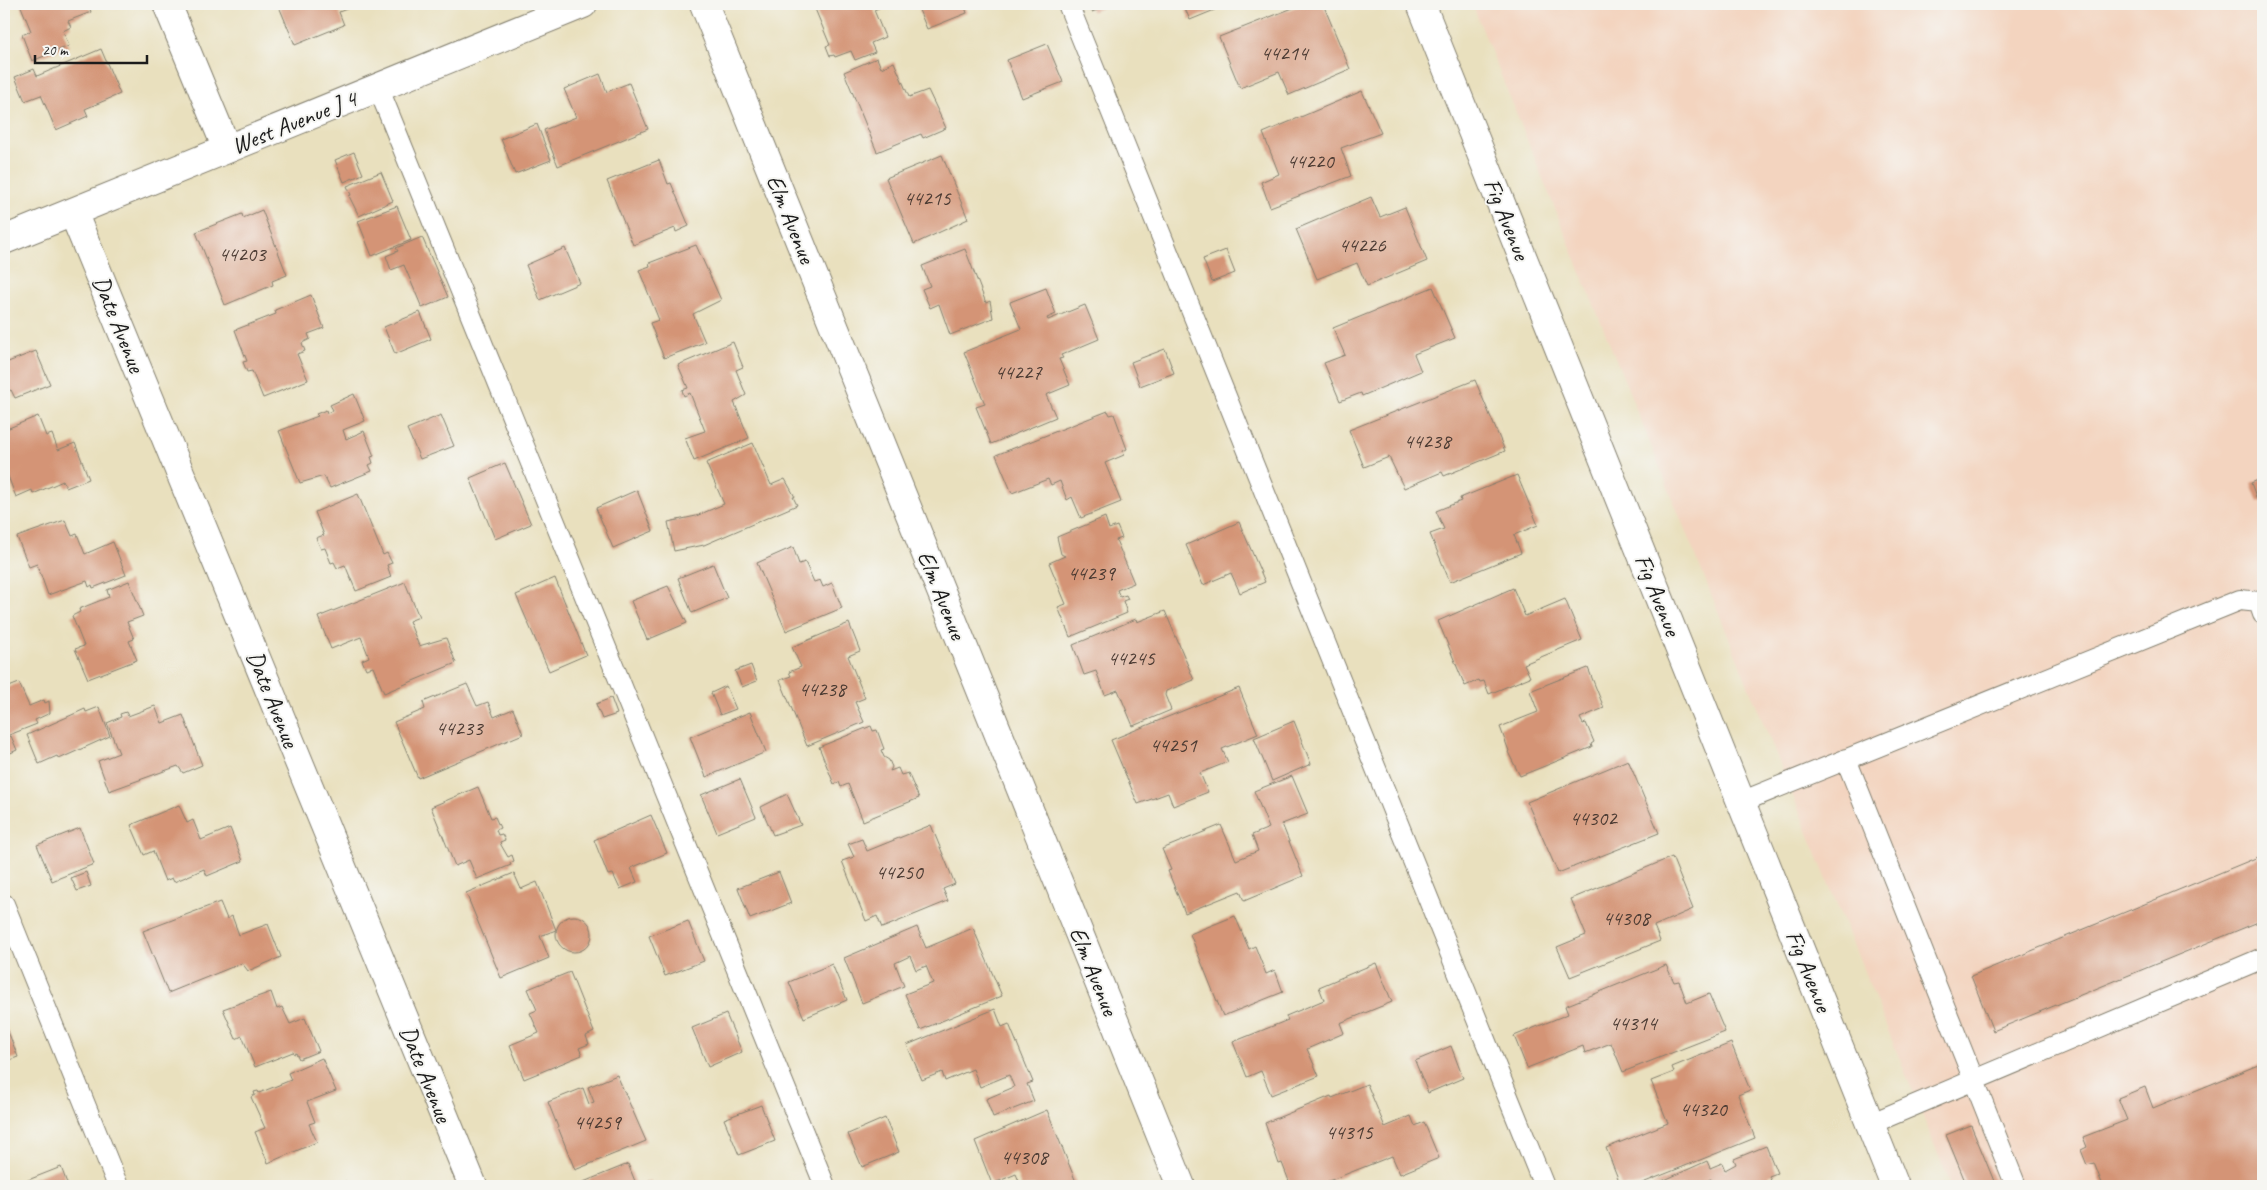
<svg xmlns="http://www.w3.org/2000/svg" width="2267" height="1190" font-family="Caveat,sans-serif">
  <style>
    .built { fill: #f3d4bf }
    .building { fill: #d49476 }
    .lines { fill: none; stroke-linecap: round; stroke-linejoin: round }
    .service-casing { stroke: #827e6d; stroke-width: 22 }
    .minor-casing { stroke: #827e6d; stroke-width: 30 }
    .service { stroke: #fff; stroke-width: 20 }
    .minor { stroke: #fff; stroke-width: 28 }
    .labels { text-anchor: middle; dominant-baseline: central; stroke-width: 4; stroke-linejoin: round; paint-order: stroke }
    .number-label { font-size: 21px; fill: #4a3a32 }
    .street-label { font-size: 24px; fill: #1c1c1c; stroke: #f6f6f2 }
  </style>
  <rect width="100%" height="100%" fill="#f6f6f2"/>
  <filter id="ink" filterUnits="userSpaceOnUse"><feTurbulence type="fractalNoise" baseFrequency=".02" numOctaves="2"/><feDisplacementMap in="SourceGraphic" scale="10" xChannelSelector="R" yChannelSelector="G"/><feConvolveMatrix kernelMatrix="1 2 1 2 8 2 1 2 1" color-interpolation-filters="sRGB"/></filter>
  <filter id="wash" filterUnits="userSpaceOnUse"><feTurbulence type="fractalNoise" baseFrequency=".0096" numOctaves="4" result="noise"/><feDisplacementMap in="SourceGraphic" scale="20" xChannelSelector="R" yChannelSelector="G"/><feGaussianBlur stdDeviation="1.12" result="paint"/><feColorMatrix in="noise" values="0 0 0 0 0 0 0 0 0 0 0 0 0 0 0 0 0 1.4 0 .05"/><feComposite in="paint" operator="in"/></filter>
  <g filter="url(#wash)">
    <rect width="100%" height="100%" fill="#e9e0be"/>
    <path class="built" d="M 1472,4 L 2263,4 L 2263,1186 L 1951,1186 Z"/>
    <g id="blocks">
      <path class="building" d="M 20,4 L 88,4 L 91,12 L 68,21 L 71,27 L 63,31 L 69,46 L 32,61 L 22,35 L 31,31 Z
        M 278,4 L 359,4 L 339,12 L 344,25 L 295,45 Z
        M 813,4 L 888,4 L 874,10 L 885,37 L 871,43 L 875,52 L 855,60 L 851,51 L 835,57 L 834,55 L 830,56 L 826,46 L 830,45 Z
        M 934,4 L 964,4 L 967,13 L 927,29 L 919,10 Z
        M 1088,4 L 1112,4 L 1092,12 Z
        M 1183,4 L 1229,4 L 1190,20 Z
        M 1303,4 L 1323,4 L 1350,69 L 1289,95 L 1279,72 L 1240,88 L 1219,37 Z
        M 1047,44 L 1063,82 L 1022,98 L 1007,60 Z
        M 101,49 L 120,94 L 85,109 L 88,116 L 56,130 L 41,95 L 25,101 L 15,77 L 34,69 L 37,76 Z
        M 877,58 L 881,68 L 894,62 L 909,97 L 928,90 L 946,128 L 923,138 L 921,134 L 877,152 L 844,72 Z
        M 600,74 L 607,92 L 629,83 L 648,129 L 558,166 L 544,130 L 576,117 L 564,89 Z
        M 1362,91 L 1381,133 L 1341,148 L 1351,176 L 1270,207 L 1261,182 L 1279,174 L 1263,133 Z
        M 537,124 L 551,160 L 515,174 L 501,139 Z
        M 354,152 L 363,174 L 344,182 L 335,160 Z
        M 942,155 L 968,219 L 914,244 L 886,178 Z
        M 659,160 L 668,184 L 671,183 L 689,226 L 676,232 L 675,228 L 633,245 L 607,181 Z
        M 381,172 L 393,201 L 359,216 L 349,196 L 351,195 L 347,186 Z
        M 1371,197 L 1380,217 L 1405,207 L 1427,261 L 1367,286 L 1357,263 L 1317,279 L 1296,229 Z
        M 397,206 L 411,240 L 372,256 L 358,221 Z
        M 262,210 L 287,275 L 272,281 L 273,285 L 225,305 L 196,232 L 242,214 L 243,218 Z
        M 422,237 L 448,297 L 422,308 L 404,265 L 391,270 L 386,256 L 398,251 L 396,248 Z
        M 696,245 L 721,300 L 693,314 L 705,342 L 664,358 L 650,323 L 659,320 L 639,270 L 650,266 L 649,263 Z
        M 565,248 L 580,283 L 540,300 L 526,265 Z
        M 965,249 L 986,303 L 990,301 L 993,318 L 950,335 L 939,304 L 930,308 L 922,289 L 930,286 L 922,266 Z
        M 1226,250 L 1235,273 L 1212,282 L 1203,259 Z
        M 1433,287 L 1455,338 L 1414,354 L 1421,371 L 1362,396 L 1361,393 L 1340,401 L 1324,363 L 1345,355 L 1333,328 Z
        M 1046,288 L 1056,314 L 1047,318 L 1048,320 L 1085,305 L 1099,339 L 1061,355 L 1063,358 L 1059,359 L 1070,385 L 1046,395 L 1056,417 L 991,444 L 976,407 L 985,404 L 964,352 L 1021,329 L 1010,302 Z
        M 311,295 L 324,328 L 308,334 L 310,339 L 302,343 L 305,351 L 297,354 L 308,380 L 263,398 L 252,371 L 247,372 L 243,362 L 247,361 L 235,330 L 276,314 L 275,310 Z
        M 420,312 L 431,339 L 395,354 L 384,327 Z
        M 733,342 L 743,367 L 736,370 L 746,395 L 734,402 L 749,438 L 694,461 L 685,438 L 705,431 L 690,393 L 684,396 L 682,390 L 688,388 L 678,365 Z
        M 1165,349 L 1174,373 L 1140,386 L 1131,362 Z
        M 36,351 L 50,384 L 15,398 L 11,390 L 4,393 L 4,352 L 8,362 Z
        M 1475,380 L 1505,451 L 1444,476 L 1442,472 L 1404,488 L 1389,457 L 1364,467 L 1349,430 Z
        M 354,394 L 365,421 L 343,430 L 346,439 L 364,431 L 374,456 L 371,457 L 373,463 L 369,465 L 372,471 L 330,488 L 324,476 L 300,483 L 279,431 L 318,416 L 316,414 L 326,410 L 327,413 L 333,410 L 330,405 Z
        M 1108,411 L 1110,415 L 1114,414 L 1127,449 L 1123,451 L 1124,455 L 1105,463 L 1121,502 L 1081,518 L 1072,497 L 1067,500 L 1060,481 L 1051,485 L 1048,479 L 1012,493 L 996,455 Z
        M 441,415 L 454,446 L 420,459 L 407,429 Z
        M 38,416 L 46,436 L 52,434 L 58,450 L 75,443 L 89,479 L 66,488 L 63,481 L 33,494 L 32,490 L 16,497 L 4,466 L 4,430 Z
        M 753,443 L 771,485 L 785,479 L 795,497 L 793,497 L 797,505 L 704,545 L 674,551 L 668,522 L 696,516 L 724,504 L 706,463 Z
        M 505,463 L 531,524 L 495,539 L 470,478 Z
        M 1517,475 L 1538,525 L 1514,535 L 1521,553 L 1450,582 L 1430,534 L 1444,529 L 1436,511 L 1461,501 L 1460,498 Z
        M 2263,478 L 2263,500 L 2258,502 L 2251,483 Z
        M 637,490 L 653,531 L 613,548 L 596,508 Z
        M 358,494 L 383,555 L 387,553 L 392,563 L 387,565 L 391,577 L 356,591 L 345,565 L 337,568 L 334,562 L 331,563 L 325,548 L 321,549 L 316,538 L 324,535 L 315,512 Z
        M 1105,517 L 1109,529 L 1117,526 L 1122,538 L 1116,540 L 1134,583 L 1117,590 L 1120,597 L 1126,595 L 1128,599 L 1123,601 L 1127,613 L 1070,637 L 1058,607 L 1066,604 L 1049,563 L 1065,556 L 1061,554 L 1057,537 Z
        M 65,520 L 72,536 L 77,534 L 85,554 L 113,542 L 126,575 L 93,588 L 92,585 L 89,587 L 87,581 L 48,595 L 37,564 L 29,567 L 17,537 Z
        M 1239,522 L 1265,582 L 1240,593 L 1231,573 L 1203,585 L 1186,545 Z
        M 793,547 L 799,564 L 805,562 L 814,582 L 820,580 L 823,587 L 832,583 L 842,608 L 786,631 L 757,563 Z
        M 713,564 L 727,598 L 692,613 L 678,578 Z
        M 555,578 L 586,655 L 549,671 L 516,595 Z
        M 129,581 L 143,616 L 127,622 L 134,639 L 129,641 L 137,660 L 88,679 L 75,649 L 84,646 L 72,616 L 80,612 L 79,609 L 109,597 L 107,590 Z
        M 405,582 L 419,617 L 409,621 L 419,646 L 446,638 L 456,663 L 384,693 L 373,667 L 366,669 L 362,660 L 369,657 L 361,637 L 331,649 L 318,617 Z
        M 668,586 L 687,623 L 647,640 L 631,601 Z
        M 1513,588 L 1525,616 L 1565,599 L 1582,640 L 1524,664 L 1530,677 L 1489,694 L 1484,681 L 1480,682 L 1479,680 L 1465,686 L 1438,621 Z
        M 1165,611 L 1194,680 L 1166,691 L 1165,695 L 1171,710 L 1133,726 L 1118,690 L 1105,695 L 1096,671 L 1084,675 L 1073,645 L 1136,619 L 1137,622 Z
        M 849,623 L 860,651 L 848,656 L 865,698 L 855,702 L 864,722 L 807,746 L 780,680 L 791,676 L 789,672 L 801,667 L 792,647 Z
        M 751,665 L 757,681 L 742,687 L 735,671 Z
        M 1588,668 L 1604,708 L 1580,718 L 1583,724 L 1586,723 L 1594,742 L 1591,744 L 1592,747 L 1520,776 L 1508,752 L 1509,751 L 1500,727 L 1538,712 L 1530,691 Z
        M 19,683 L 29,706 L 44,700 L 45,703 L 49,701 L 50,713 L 35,720 L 37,724 L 4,737 L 4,689 Z
        M 467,684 L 477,706 L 488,702 L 494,717 L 513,709 L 523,734 L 418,778 L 394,722 L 425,709 L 423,702 Z
        M 726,686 L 736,709 L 720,715 L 711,693 Z
        M 1239,688 L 1258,734 L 1222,749 L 1228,762 L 1200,773 L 1208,792 L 1173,806 L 1168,793 L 1138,804 L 1111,740 Z
        M 611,698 L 617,714 L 602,719 L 596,704 Z
        M 155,706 L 162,723 L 183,715 L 202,765 L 183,773 L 178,766 L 109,791 L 98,761 L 119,753 L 107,723 L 121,717 L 120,714 L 126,712 L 128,716 Z
        M 99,707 L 110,736 L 59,759 L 57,756 L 39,764 L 27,735 L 85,709 L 86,712 Z
        M 750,712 L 766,752 L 706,777 L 690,737 Z
        M 1294,721 L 1311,764 L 1272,781 L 1254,738 Z
        M 871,726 L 873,731 L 877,730 L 884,749 L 881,750 L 884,757 L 889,760 L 892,767 L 890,771 L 898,768 L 901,775 L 908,773 L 919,798 L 863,821 L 848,784 L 841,787 L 839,782 L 834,784 L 819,747 Z
        M 11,736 L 17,750 L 4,756 L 4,739 Z
        M 1628,760 L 1659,833 L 1558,873 L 1527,802 Z
        M 1292,776 L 1308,814 L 1282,824 L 1303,876 L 1244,901 L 1240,891 L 1185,913 L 1168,871 L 1171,870 L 1162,849 L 1221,825 L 1236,860 L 1258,851 L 1252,835 L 1269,828 L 1254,791 Z
        M 740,779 L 756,817 L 717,833 L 701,795 Z
        M 478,787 L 491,818 L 495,817 L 500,828 L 496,830 L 498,835 L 502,834 L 505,840 L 500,842 L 501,845 L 508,857 L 512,855 L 514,861 L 510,863 L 511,865 L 477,879 L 469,860 L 455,866 L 431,807 Z
        M 787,794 L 801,825 L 773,835 L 761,807 Z
        M 179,805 L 187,823 L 193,820 L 201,840 L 230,828 L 243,861 L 207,876 L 204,869 L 174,882 L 172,878 L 165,881 L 153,851 L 144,855 L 131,825 Z
        M 651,815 L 667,853 L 631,868 L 637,882 L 620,889 L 613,874 L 608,875 L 594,840 Z
        M 931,825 L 955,884 L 943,889 L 948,901 L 882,928 L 877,916 L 866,921 L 842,861 L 854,857 L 848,844 L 862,839 L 867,851 Z
        M 80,828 L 94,864 L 52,881 L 37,845 Z
        M 2263,855 L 2263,920 L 1993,1031 L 1971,976 Z
        M 1672,857 L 1693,909 L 1654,926 L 1660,941 L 1570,977 L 1557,947 L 1586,935 L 1571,899 Z
        M 86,872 L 91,886 L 77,891 L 71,878 Z
        M 779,872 L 791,903 L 750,919 L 738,888 Z
        M 514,873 L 521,889 L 537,882 L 556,930 L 540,936 L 549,958 L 501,978 L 466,893 Z
        M 220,902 L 227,919 L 232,916 L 239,935 L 268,924 L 281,957 L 248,971 L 242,963 L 168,993 L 143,931 Z
        M 1235,916 L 1249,949 L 1255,946 L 1266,974 L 1275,970 L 1283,992 L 1223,1016 L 1190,934 Z
        M556 934a18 18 0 1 1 36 0a18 18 0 1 1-36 0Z
        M 688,921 L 704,961 L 665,976 L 649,936 Z
        M 917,927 L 926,948 L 973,928 L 1002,996 L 920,1030 L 905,994 L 933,983 L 926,966 L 916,970 L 910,956 L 895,963 L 904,986 L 862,1003 L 844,958 Z
        M 1376,963 L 1392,1002 L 1340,1023 L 1344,1033 L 1307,1049 L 1319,1076 L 1271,1095 L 1261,1071 L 1247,1077 L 1233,1042 L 1288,1020 L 1286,1016 L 1324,1000 L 1319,987 Z
        M 832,964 L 847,1000 L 804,1018 L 789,982 Z
        M 1666,965 L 1674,982 L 1679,981 L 1687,1003 L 1709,994 L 1725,1032 L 1623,1072 L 1611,1043 L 1585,1053 L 1583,1046 L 1527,1068 L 1514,1036 L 1568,1014 L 1565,1006 Z
        M 570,972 L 594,1032 L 586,1036 L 589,1044 L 579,1048 L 582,1055 L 524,1079 L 510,1045 L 539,1033 L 530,1013 L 537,1010 L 528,989 Z
        M 271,992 L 277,1009 L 282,1007 L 290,1024 L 305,1018 L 319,1051 L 299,1059 L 296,1053 L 294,1054 L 293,1052 L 255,1067 L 242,1036 L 236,1039 L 223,1009 Z
        M 995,1009 L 1002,1027 L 1009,1024 L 1033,1082 L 1027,1084 L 1034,1101 L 993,1117 L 986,1099 L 1014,1087 L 1009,1075 L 980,1087 L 973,1069 L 945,1081 L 942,1072 L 922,1080 L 907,1045 Z
        M 726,1014 L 742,1052 L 708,1067 L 692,1028 Z
        M 4,1021 L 18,1057 L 4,1062 Z
        M 1731,1043 L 1750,1090 L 1738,1095 L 1755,1138 L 1635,1186 L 1621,1186 L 1606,1148 L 1668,1123 L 1651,1081 L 1674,1072 L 1672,1067 Z
        M 1451,1046 L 1463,1078 L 1428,1093 L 1415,1061 Z
        M 322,1058 L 336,1091 L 307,1102 L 315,1122 L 309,1124 L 317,1142 L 268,1163 L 255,1132 L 265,1128 L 251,1097 L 255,1095 L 254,1092 L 258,1091 L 259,1093 L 291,1080 L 288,1073 Z
        M 2263,1063 L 2263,1186 L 2103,1186 L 2094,1163 L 2087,1165 L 2081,1150 L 2087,1147 L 2083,1137 L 2127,1120 L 2118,1098 L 2145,1087 L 2153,1108 Z
        M 617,1075 L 646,1141 L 575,1170 L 548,1102 L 583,1088 L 589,1104 L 594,1102 L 588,1087 Z
        M 1367,1084 L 1385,1127 L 1411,1116 L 1415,1126 L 1424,1122 L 1439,1158 L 1400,1174 L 1392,1156 L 1316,1186 L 1291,1186 L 1282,1163 L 1279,1164 L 1265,1123 L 1331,1096 L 1332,1098 Z
        M 761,1105 L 775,1141 L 739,1155 L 724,1119 Z
        M 1047,1110 L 1076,1182 L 1066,1186 L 1021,1186 L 1016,1174 L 992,1184 L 975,1141 Z
        M 885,1118 L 899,1152 L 862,1167 L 848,1134 Z
        M 1971,1125 L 1996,1186 L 1967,1186 L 1946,1135 Z
        M 1766,1146 L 1777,1173 L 1769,1176 L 1773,1186 L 1714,1186 L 1711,1179 L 1694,1186 L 1651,1186 L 1707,1161 L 1710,1168 L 1722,1163 L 1725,1170 L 1736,1164 L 1734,1159 Z
        M 628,1164 L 637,1186 L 650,1180 L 653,1186 L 582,1186 L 581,1183 Z
        M 61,1167 L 68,1186 L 13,1186 Z
        M 346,1181 L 349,1186 L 334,1186 Z"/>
    </g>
  </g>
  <g filter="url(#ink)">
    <use href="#blocks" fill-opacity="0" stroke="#827e6d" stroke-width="1"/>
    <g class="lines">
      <g class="service-casing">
        <path id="service" d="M 1068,4 L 1544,1186
          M 378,87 L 825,1186
          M 1846,759 L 2016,1186
          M 1741,802 L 2240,600 L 2259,602 L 2263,614
          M 4,904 L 118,1186
          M 1870,1124 L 2263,958"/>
      </g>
      <g class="minor-casing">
        <path id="minor" d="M 167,4 L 227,149
          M 704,4 L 1181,1186
          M 1421,4 L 1895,1186
          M 73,212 L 473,1186
          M 4,240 L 583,4"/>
      </g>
      <use href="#service" class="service"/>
      <use href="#minor" class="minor"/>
    </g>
  </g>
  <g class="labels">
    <g class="number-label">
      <text x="1284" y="53">44214</text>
      <text x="1310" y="161">44220</text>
      <text x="927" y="198">44215</text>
      <text x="1362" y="245">44226</text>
      <text x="242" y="254">44203</text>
      <text x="1018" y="372">44227</text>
      <text x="1427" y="441">44238</text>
      <text x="1091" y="573">44239</text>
      <text x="1131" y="658">44245</text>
      <text x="822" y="689">44238</text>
      <text x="459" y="728">44233</text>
      <text x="1173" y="745">44251</text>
      <text x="1593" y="818">44302</text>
      <text x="899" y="872">44250</text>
      <text x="1626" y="918">44308</text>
      <text x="1633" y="1023">44314</text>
      <text x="1703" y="1109">44320</text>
      <text x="597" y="1122">44259</text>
      <text x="1349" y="1132">44315</text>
      <text x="1024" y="1157">44308</text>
    </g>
    <g class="street-label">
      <text transform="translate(294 122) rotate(-22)">West Avenue J 4</text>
      <text transform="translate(791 219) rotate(68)">Elm Avenue</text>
      <text transform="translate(1507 219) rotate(68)">Fig Avenue</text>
      <text transform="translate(119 324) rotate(68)">Date Avenue</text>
      <text transform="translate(942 595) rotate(68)">Elm Avenue</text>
      <text transform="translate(1658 595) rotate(68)">Fig Avenue</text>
      <text transform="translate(273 699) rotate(68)">Date Avenue</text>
      <text transform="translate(1094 971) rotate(68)">Elm Avenue</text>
      <text transform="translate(1809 971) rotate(68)">Fig Avenue</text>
      <text transform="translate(426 1074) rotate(68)">Date Avenue</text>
    </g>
  </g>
  <rect width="2267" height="1190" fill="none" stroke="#f6f6f2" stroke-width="20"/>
  <path d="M35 55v8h112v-8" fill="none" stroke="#1c1c1c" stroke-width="2.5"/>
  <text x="42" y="55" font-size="15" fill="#1c1c1c" stroke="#f6f6f2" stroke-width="4" paint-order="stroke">20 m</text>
</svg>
